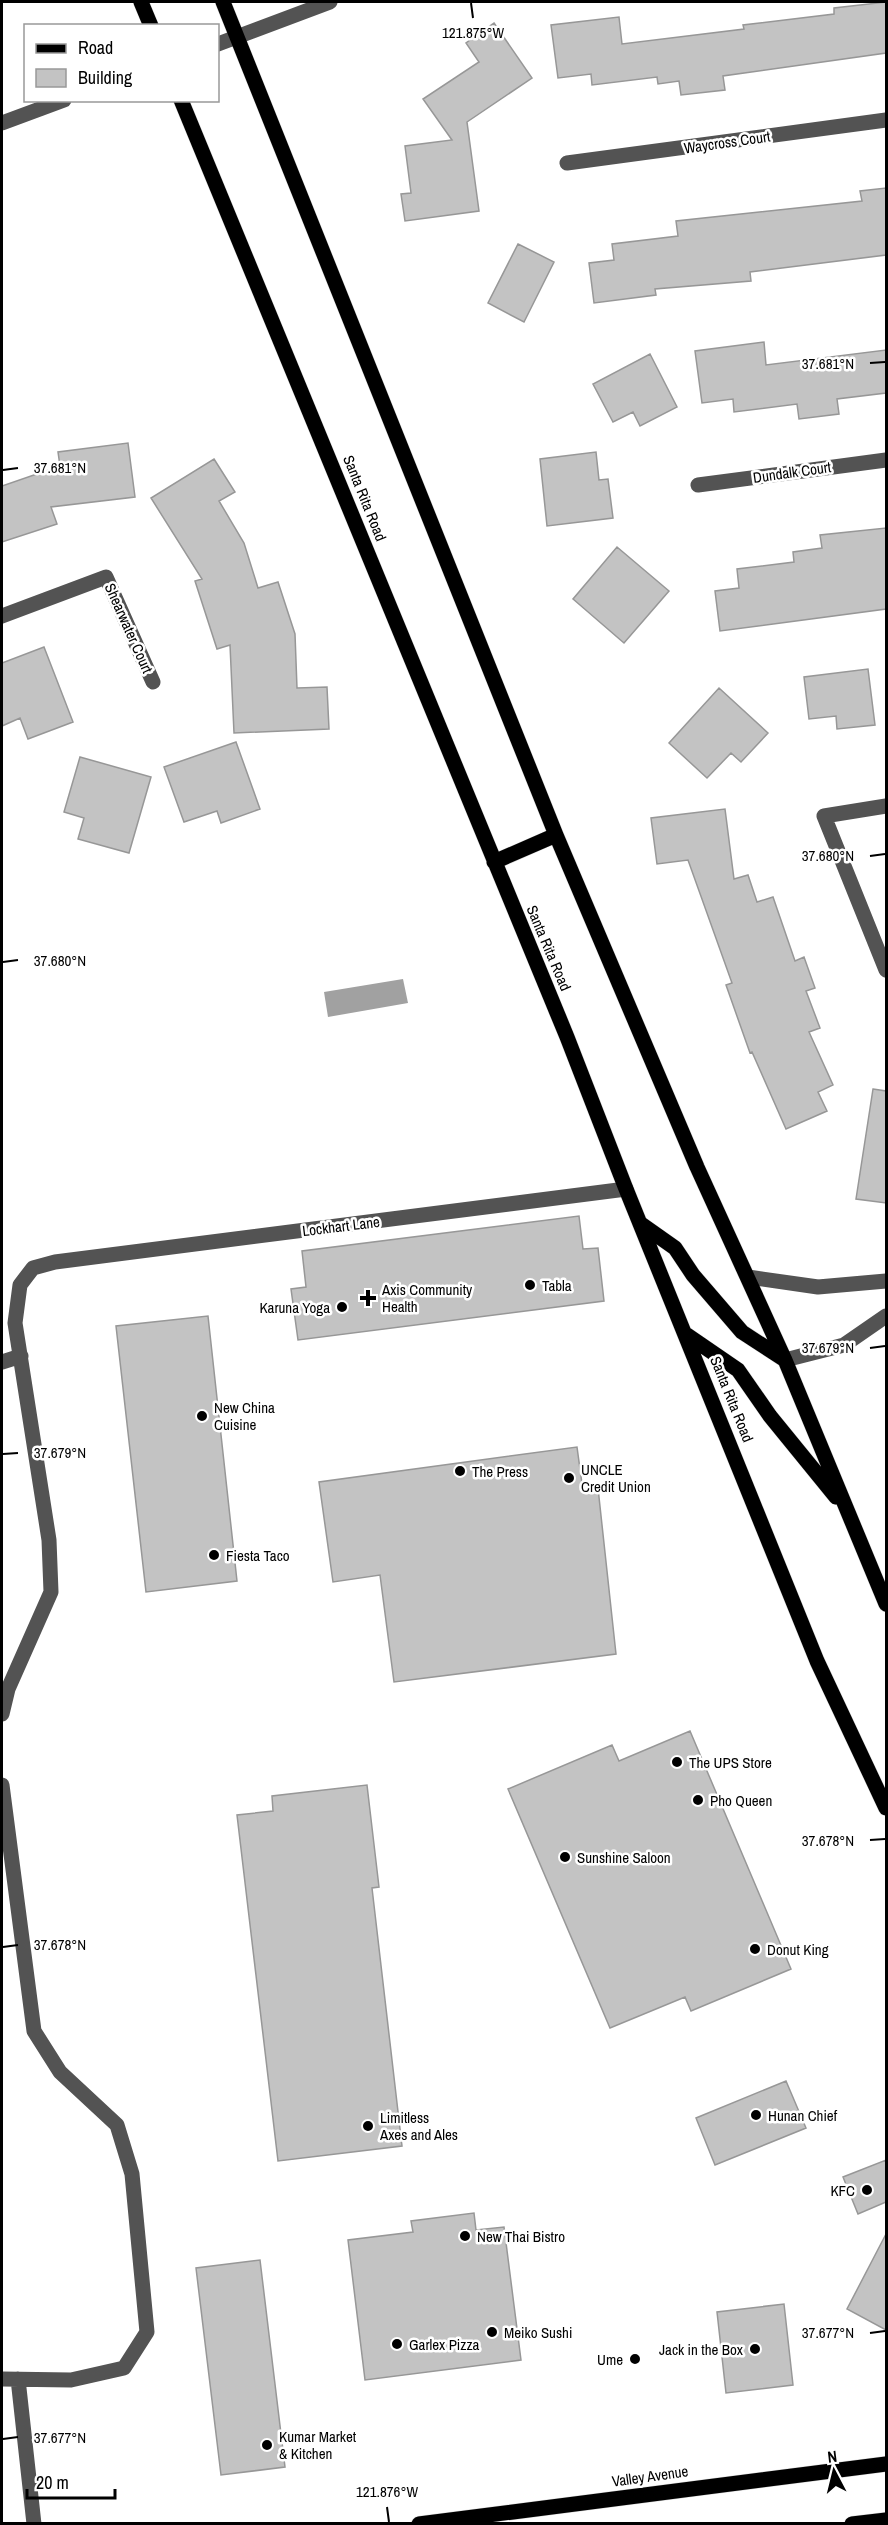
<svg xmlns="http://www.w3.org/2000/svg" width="888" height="2525" font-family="'Archivo Narrow',sans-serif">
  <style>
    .water { fill: #a1a1a1 }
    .building { fill: #c3c3c3; stroke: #979797; stroke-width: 1.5 }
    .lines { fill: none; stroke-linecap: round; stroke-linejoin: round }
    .major-casing { stroke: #dbdbdb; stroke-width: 16 }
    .minor { stroke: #535353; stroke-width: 15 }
    .major { stroke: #000; stroke-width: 15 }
    .ticks { fill: none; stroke: #000; stroke-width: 2 }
    .poi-dot { fill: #000; stroke: #fff; stroke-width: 2 }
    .labels { text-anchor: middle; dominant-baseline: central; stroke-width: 5; stroke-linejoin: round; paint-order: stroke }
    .street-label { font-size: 15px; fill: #000; stroke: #fff }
    .poi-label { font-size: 15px; fill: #000; stroke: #fff; text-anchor: start }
    .ticks-label { font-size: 15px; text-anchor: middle; fill: #000; stroke: #fff; stroke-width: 5; stroke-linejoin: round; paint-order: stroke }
  </style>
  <rect width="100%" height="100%" fill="#fff"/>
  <path class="water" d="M 403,979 L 408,1003 L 328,1017 L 324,992 Z"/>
  <path class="building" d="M 886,2 L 886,53 L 723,76 L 725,90 L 681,95 L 679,81 L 658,84 L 657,77 L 592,85 L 591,74 L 558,78 L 551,25 L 619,17 L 622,44 L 744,29 L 743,25 L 834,14 L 834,8 Z
    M 494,23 L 532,78 L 467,122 L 479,211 L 405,221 L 401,194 L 411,193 L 405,146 L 452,140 L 423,99 L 479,62 L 466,43 Z
    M 886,188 L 886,255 L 750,272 L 751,281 L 655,289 L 656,295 L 594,303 L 589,263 L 614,260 L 612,244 L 678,236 L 676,221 L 862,201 L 860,191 Z
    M 518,244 L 554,262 L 524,322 L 488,303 Z
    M 764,342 L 766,365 L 886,350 L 886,393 L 837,399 L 839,414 L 799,419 L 797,404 L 734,412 L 733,399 L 702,403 L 695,351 Z
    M 650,354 L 677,407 L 640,426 L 633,412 L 613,422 L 593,384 Z
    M 128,443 L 135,497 L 51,507 L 57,524 L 2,542 L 2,486 L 60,466 L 58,452 Z
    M 596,452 L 599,480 L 608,479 L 613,518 L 547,526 L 540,459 Z
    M 214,459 L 235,492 L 219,501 L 244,543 L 258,588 L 278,582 L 295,634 L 297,688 L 327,687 L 329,729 L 234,733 L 230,645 L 217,649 L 195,581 L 202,579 L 151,498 Z
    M 886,528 L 886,609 L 720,631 L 715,591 L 739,588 L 737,569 L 794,562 L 793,552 L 822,548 L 820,535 Z
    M 617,547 L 669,591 L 624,643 L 573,599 Z
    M 44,647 L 73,722 L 28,739 L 20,718 L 2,726 L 2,663 Z
    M 868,669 L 875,725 L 837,729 L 836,716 L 809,719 L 804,677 Z
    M 719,688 L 768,733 L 741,762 L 731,753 L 707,778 L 669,743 Z
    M 236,742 L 260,809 L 221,823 L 217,811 L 184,822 L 164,767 Z
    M 80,757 L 151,777 L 129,853 L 78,839 L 84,818 L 64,812 Z
    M 725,809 L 734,879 L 748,875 L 757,902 L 773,897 L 795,961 L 804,957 L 815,988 L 806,991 L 820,1028 L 809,1032 L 833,1085 L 818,1092 L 827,1111 L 786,1129 L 752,1052 L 750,1053 L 726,985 L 732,983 L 688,860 L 657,864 L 651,818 Z
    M 873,1089 L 886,1091 L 886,1203 L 856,1199 Z
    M 579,1216 L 583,1249 L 598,1248 L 604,1301 L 298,1340 L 291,1289 L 306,1287 L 302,1251 Z
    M 208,1316 L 237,1581 L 146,1592 L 116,1326 Z
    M 577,1447 L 583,1491 L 598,1488 L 616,1654 L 394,1682 L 380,1575 L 333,1582 L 319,1482 Z
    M 690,1731 L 791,1969 L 691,2011 L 685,1997 L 610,2028 L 508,1789 L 612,1745 L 619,1761 Z
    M 367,1785 L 379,1887 L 372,1888 L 402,2146 L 278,2161 L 237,1815 L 273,1811 L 272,1796 Z
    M 786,2081 L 806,2128 L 715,2165 L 696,2118 Z
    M 886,2160 L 886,2202 L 858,2214 L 843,2177 Z
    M 474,2213 L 476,2230 L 504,2227 L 521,2360 L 365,2380 L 348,2240 L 413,2232 L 411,2221 Z
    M 886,2234 L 886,2330 L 847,2309 Z
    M 260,2260 L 285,2467 L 221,2475 L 196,2268 Z
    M 784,2304 L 793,2385 L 726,2393 L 717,2312 Z"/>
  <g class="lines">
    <g class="major-casing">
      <path id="major" d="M 141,2 L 151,26
        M 223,2 L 556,835 L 697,1167 L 785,1360 L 886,1604
        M 181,100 L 567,1037 L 626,1189 L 817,1661 L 886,1808
        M 494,862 L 556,835
        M 641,1224 L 675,1248 L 693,1275 L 742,1332 L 785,1360
        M 687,1335 L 738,1370 L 770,1416 L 836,1497
        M 419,2524 L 886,2464
        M 852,2524 L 886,2520"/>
    </g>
    <path class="minor" d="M 218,44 L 330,2
      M 2,123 L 64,100
      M 567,163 L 886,120
      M 698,485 L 886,460
      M 2,616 L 106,577 L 153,682
      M 886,806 L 824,816 L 886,970
      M 748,1277 L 818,1287 L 886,1281
      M 785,1360 L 844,1345 L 886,1316
      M 2,1362 L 21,1356
      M 2,1714 L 8,1689 L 51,1592 L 49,1540 L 15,1323 L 20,1285 L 33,1268 L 55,1262 L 626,1189
      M 2,1785 L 34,2031 L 60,2072 L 117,2125 L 132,2174 L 147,2332 L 124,2368 L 71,2380 L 2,2379
      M 18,2379 L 34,2524"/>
    <use href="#major" class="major"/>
  </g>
  <path class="ticks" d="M 471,3 L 473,18M 870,363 L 885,362M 3,470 L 18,468M 870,856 L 885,854M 3,962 L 18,960M 870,1348 L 885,1346M 3,1454 L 18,1453M 870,1840 L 885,1839M 3,1947 L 18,1945M 870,2333 L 885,2331M 3,2439 L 18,2437M 387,2507 L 389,2522"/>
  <g class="poi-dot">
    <circle cx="530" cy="1285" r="6"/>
    <path d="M365 1289h6v6h6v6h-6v6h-6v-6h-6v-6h6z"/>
    <circle cx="342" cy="1307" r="6"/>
    <circle cx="202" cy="1416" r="6"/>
    <circle cx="460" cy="1471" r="6"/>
    <circle cx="569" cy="1478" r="6"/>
    <circle cx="214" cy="1555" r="6"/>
    <circle cx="677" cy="1762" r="6"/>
    <circle cx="698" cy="1800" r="6"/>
    <circle cx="565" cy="1857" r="6"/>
    <circle cx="755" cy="1949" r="6"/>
    <circle cx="756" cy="2115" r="6"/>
    <circle cx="368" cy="2126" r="6"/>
    <circle cx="867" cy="2190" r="6"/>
    <circle cx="465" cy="2236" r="6"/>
    <circle cx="492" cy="2332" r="6"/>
    <circle cx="397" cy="2344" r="6"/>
    <circle cx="755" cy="2349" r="6"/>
    <circle cx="635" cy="2359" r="6"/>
    <circle cx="267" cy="2445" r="6"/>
  </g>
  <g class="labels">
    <g class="street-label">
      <text transform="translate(727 142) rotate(-8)">Waycross Court</text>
      <text transform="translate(792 472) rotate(-8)">Dundalk Court</text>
      <text transform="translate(365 498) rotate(68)">Santa Rita Road</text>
      <text transform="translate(129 628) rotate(66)">Shearwater Court</text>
      <text transform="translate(549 948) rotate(67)">Santa Rita Road</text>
      <text transform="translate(341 1226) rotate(-7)">Lockhart Lane</text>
      <text transform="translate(732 1399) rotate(68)">Santa Rita Road</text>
      <text transform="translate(650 2476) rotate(-8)">Valley Avenue</text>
    </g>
    <g class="poi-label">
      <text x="542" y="1285">Tabla</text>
      <text x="382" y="1289">Axis Community<tspan x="382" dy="17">Health</tspan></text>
      <text x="330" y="1307" text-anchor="end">Karuna Yoga</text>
      <text x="214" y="1407">New China<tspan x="214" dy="17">Cuisine</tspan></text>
      <text x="581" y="1469">UNCLE<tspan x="581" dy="17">Credit Union</tspan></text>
      <text x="472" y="1471">The Press</text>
      <text x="226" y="1555">Fiesta Taco</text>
      <text x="689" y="1762">The UPS Store</text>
      <text x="710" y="1800">Pho Queen</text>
      <text x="577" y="1857">Sunshine Saloon</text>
      <text x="767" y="1949">Donut King</text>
      <text x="768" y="2115">Hunan Chief</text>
      <text x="380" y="2117">Limitless<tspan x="380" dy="17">Axes and Ales</tspan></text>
      <text x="855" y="2190" text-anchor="end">KFC</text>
      <text x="477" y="2236">New Thai Bistro</text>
      <text x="504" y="2332">Meiko Sushi</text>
      <text x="409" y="2344">Garlex Pizza</text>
      <text x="743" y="2349" text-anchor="end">Jack in the Box</text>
      <text x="623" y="2359" text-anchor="end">Ume</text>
      <text x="279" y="2436">Kumar Market<tspan x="279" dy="17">&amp; Kitchen</tspan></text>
    </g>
  </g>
  <g class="ticks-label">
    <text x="473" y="38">121.875°W</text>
    <text x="828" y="369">37.681°N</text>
    <text x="60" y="473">37.681°N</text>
    <text x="828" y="861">37.680°N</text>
    <text x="60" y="966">37.680°N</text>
    <text x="828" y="1353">37.679°N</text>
    <text x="60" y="1458">37.679°N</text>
    <text x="828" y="1846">37.678°N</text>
    <text x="60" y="1950">37.678°N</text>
    <text x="828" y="2338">37.677°N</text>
    <text x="60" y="2443">37.677°N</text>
    <text x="387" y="2497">121.876°W</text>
  </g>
  <rect width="888" height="2525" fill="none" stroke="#000000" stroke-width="6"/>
  <rect x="24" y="24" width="195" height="78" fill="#ffffff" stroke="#999999" stroke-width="1.5"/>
  <rect x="36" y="44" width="30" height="9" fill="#000000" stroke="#999999" stroke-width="1.5"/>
  <text x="78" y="54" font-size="18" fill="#000000">Road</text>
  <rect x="36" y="69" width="30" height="18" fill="#c3c3c3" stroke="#999999" stroke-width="1.5"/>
  <text x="78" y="84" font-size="18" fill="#000000">Building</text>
  <g transform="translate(834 2471) rotate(353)" stroke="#ffffff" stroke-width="4.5" paint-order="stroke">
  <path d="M0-4.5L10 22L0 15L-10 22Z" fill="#000000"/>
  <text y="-9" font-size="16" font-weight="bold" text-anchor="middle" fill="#000000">N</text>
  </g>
  <path d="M27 2489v9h88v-9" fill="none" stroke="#000000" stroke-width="3"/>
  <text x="36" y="2489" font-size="18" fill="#000000" stroke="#ffffff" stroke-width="4.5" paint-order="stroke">20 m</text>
</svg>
